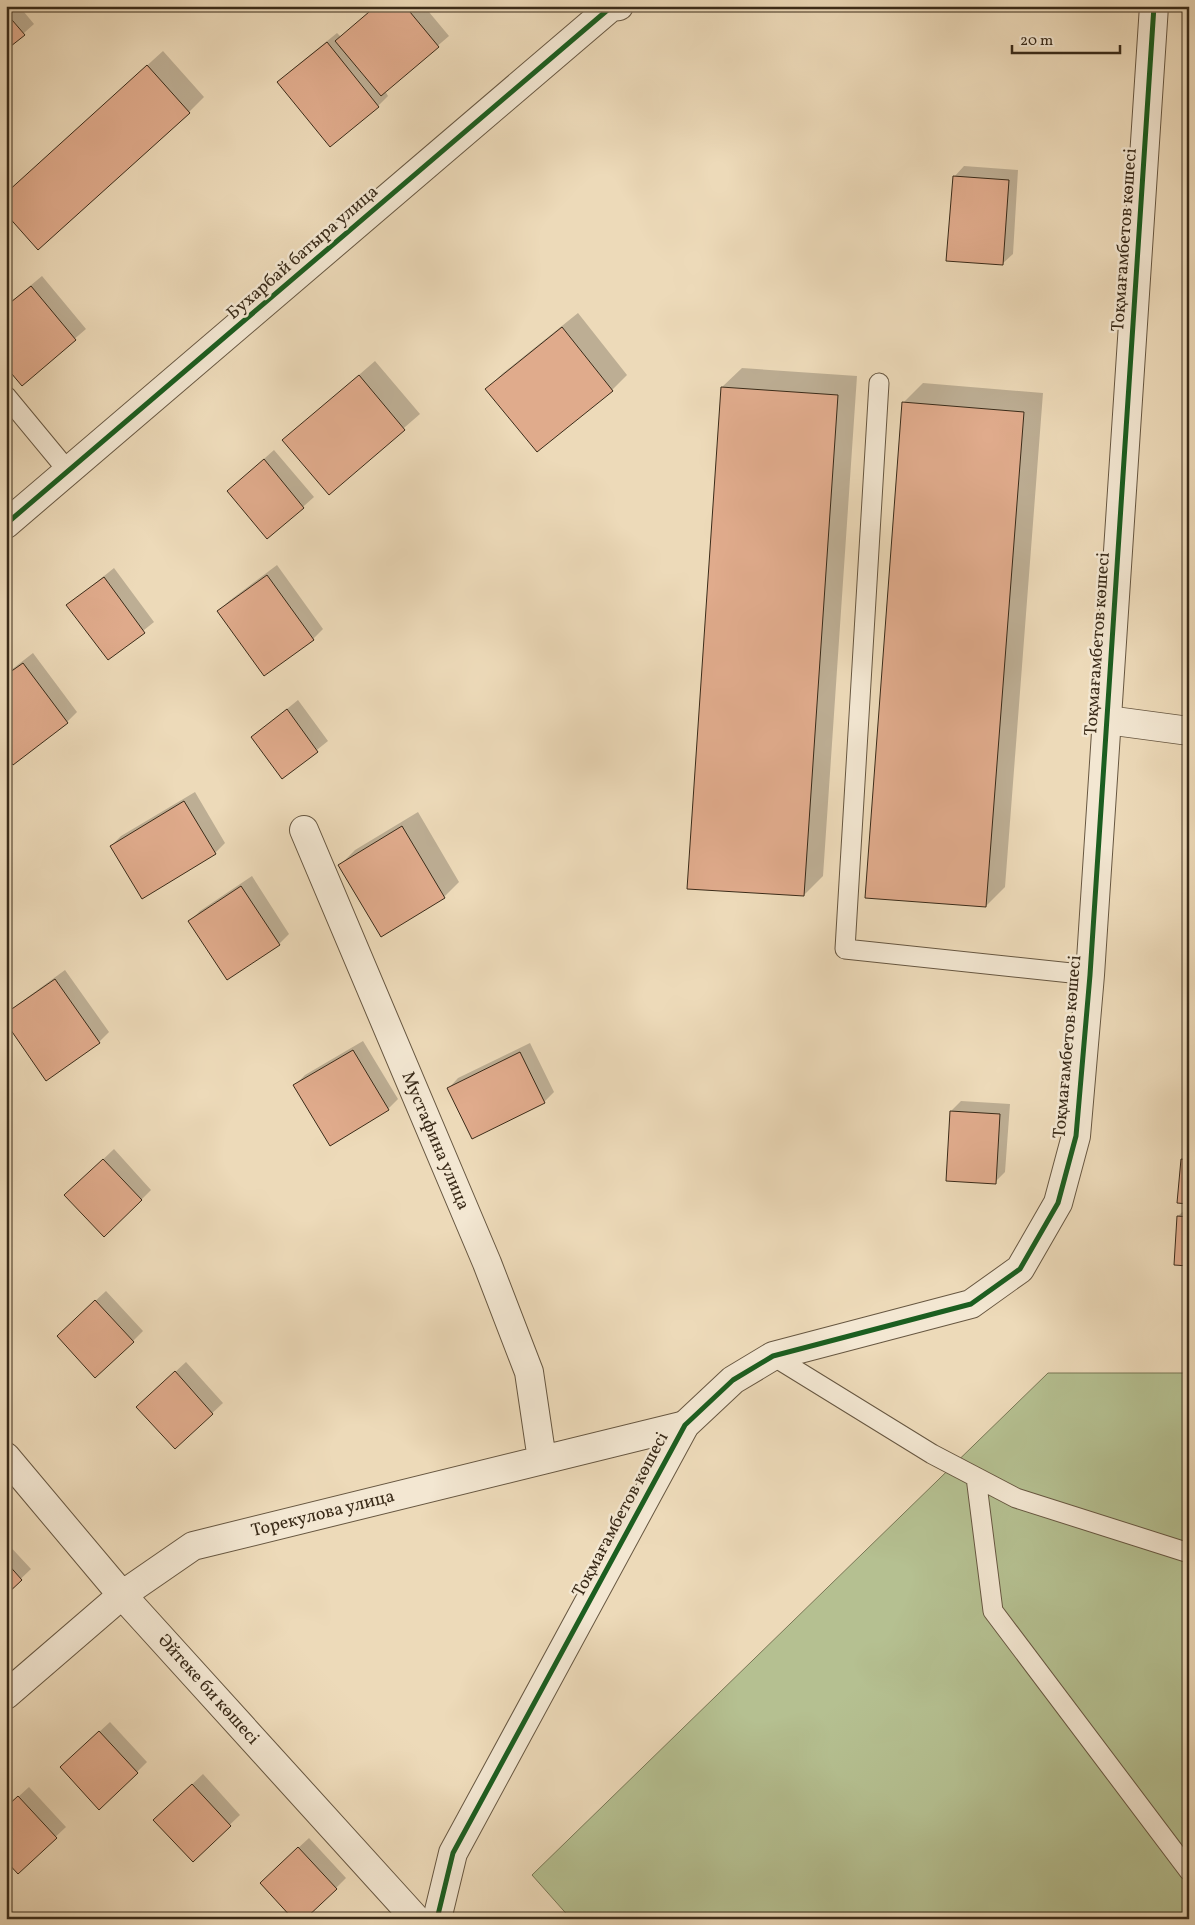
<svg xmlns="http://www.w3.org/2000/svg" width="1195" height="1925" font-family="Vollkorn,serif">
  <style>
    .green { fill: #b5c091; stroke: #787655 }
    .shadow { fill: #0003 }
    .building { fill: #e0ab8c; stroke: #3a2b19 }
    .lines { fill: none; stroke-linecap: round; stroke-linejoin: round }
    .service-casing { stroke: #675741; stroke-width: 21 }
    .minor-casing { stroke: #675741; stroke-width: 30 }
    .tertiary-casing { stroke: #675741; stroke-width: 30 }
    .service { stroke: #f3e7d2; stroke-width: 19 }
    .minor { stroke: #f3e7d2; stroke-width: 28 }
    .tertiary { stroke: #f3e7d2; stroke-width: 28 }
    .cycleway-casing { stroke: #f3e7d2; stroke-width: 8 }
    .cycleway { stroke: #1b5e20; stroke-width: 5 }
    .labels { text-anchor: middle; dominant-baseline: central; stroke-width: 5; stroke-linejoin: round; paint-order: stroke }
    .street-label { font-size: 18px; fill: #3a2b19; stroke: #f3e7d2 }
  </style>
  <rect width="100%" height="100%" fill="#eddab9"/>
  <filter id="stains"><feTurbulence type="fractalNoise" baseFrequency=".004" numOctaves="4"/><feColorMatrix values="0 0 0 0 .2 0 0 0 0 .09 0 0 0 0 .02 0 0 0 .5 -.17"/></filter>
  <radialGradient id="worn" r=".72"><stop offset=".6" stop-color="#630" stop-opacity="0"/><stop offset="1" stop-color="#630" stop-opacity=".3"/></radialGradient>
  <path class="green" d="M 1048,1373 L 1189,1373 L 1189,1919 L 571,1919 L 532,1875 Z"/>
  <path class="shadow" d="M 6,6 L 19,6 L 34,24 L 6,49 Z
    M 376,6 L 424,6 L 449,36 L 385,91 L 388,96 L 378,106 L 289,72 L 337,33 L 341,37 Z
    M 163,51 L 204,97 L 189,112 L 12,188 Z
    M 964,166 L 1018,170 L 1013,254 L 1002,264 L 954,177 Z
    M 42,276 L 86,329 L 22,384 L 6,306 Z
    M 578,313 L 627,375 L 612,390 L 537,451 L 487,389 L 502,374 Z
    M 375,361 L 420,414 L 329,493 L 284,440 Z
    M 742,368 L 857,376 L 823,876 L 804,895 L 722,387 Z
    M 923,383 L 1043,393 L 1005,887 L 986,906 L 903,403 Z
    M 274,450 L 314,497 L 268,538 L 228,491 Z
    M 277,565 L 323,629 L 313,639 L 219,611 L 229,601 Z
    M 114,568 L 154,622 L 108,659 L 68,605 Z
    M 33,653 L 77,712 L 67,722 L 6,754 L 6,674 Z
    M 298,700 L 328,741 L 282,778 L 252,737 Z
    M 195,792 L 225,843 L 215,853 L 111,846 L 121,836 Z
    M 418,812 L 459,882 L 444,897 L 381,935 L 340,865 L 355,850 Z
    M 252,876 L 289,934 L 279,944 L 190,921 L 200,911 Z
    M 65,970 L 109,1032 L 99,1042 L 6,1013 Z
    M 363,1041 L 398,1099 L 388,1109 L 295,1085 L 305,1075 Z
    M 530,1043 L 554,1092 L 544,1102 L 448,1089 L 458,1078 Z
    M 961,1101 L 1010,1104 L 1005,1172 L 995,1182 L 951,1111 Z
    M 114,1149 L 151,1190 L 141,1200 L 76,1185 Z
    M 1189,1153 L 1189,1203 L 1182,1160 Z
    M 1189,1206 L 1189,1265 L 1178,1216 Z
    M 106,1291 L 143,1331 L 133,1341 L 68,1326 Z
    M 186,1362 L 223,1403 L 175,1448 L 148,1397 Z
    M 6,1542 L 31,1569 L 6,1593 Z
    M 110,1722 L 147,1762 L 137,1772 L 72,1757 Z
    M 203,1774 L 240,1815 L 193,1860 L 165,1810 Z
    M 29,1787 L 66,1827 L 18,1872 L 6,1808 Z
    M 309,1838 L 346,1878 L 336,1888 L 271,1873 Z"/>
  <path class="building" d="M 376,6 L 405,6 L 439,47 L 381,96 L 335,41 Z
    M 6,13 L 25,35 L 6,50 Z
    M 327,42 L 379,107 L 330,147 L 277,82 Z
    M 147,65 L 190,113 L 38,250 L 6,214 L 6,193 Z
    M 953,176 L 1009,180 L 1003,265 L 946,261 Z
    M 31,286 L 76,340 L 22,386 L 6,367 L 6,306 Z
    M 562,327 L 613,391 L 537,452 L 485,389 Z
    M 359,375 L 405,430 L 329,495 L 282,440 Z
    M 721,387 L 838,395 L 804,896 L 687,889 Z
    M 902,402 L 1024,412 L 986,907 L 865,898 Z
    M 264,459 L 304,508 L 267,539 L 227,491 Z
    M 267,575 L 314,640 L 264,676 L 217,611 Z
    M 104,577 L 145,633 L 108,660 L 66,605 Z
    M 23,663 L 68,723 L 13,765 L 6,756 L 6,675 Z
    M 287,709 L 318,752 L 282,779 L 251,737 Z
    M 184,801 L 216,854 L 142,899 L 110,846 Z
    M 402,826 L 445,898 L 381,937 L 338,865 Z
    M 241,886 L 280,945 L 227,980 L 188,921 Z
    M 55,979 L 100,1043 L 46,1081 L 6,1023 L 6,1013 Z
    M 353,1050 L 389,1110 L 330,1146 L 293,1085 Z
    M 520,1052 L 545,1103 L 472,1139 L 447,1088 Z
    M 950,1111 L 1000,1114 L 996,1184 L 946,1181 Z
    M 103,1159 L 142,1200 L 104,1237 L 64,1195 Z
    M 1181,1159 L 1189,1160 L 1189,1204 L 1177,1203 Z
    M 1177,1216 L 1189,1217 L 1189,1266 L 1174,1265 Z
    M 95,1300 L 134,1342 L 95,1378 L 57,1336 Z
    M 175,1371 L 213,1414 L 175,1449 L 136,1407 Z
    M 6,1562 L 22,1580 L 6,1595 Z
    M 99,1731 L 138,1773 L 99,1810 L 60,1767 Z
    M 192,1784 L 231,1826 L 193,1862 L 153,1820 Z
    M 18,1796 L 57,1838 L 18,1874 L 6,1861 L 6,1807 Z
    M 298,1847 L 337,1889 L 305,1919 L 293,1919 L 260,1883 Z"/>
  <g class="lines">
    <g class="service-casing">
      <path id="service" d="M 879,383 L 845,949 L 1090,975
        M 6,396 L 68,471
        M 773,1356 L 932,1454 L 1016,1498 L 1189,1553
        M 976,1477 L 993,1611 L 1189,1871"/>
    </g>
    <g class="minor-casing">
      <path id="minor" d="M 6,524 L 611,7 L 619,6
        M 1107,720 L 1189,731
        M 304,830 L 487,1263 L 529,1372 L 542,1460
        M 6,1457 L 122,1595 L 416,1919
        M 6,1695 L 122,1595 L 193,1546 L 685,1425"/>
    </g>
    <g class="tertiary-casing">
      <path id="tertiary" d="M 437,1919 L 453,1853 L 685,1425 L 733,1380 L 773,1356 L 971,1304 L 1020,1269 L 1058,1203 L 1076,1136 L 1090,975 L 1154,6"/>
    </g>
    <use href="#service" class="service"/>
    <use href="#minor" class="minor"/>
    <use href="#tertiary" class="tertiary"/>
    <g class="cycleway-casing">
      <path id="cycleway" d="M 6,524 L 611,7 L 619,6
        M 437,1919 L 453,1853 L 685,1425 L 733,1380 L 773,1356 L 971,1304 L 1020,1269 L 1058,1203 L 1076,1136 L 1090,975 L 1154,6"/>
    </g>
    <use href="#cycleway" class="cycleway"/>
  </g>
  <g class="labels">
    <g class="street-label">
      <text transform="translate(1125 240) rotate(-86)">Тоқмағамбетов көшесі</text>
      <text transform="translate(303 253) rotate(-41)">Бухарбай батыра улица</text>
      <text transform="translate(1098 644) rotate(-86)">Тоқмағамбетов көшесі</text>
      <text transform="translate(1068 1047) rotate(-85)">Тоқмағамбетов көшесі</text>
      <text transform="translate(435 1141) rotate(67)">Мустафина улица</text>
      <text transform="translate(323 1514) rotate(-14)">Торекулова улица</text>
      <text transform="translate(621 1515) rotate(-62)">Тоқмағамбетов көшесі</text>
      <text transform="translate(208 1690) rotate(48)">Әйтеке би көшесі</text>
    </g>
  </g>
  <rect width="1195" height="1925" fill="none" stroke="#eddab9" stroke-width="25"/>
  <rect x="8" y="8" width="1180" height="1910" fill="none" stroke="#3a2b19" stroke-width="2.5"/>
  <rect x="12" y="12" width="1170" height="1900" fill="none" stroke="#3a2b19"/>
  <path d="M1012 45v8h108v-8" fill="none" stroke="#3a2b19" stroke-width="2.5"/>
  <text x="1020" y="45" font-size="15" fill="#3a2b19" stroke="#f3e7d2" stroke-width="4" paint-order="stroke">20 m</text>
  <rect width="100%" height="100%" filter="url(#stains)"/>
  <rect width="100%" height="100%" fill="url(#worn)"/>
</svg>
